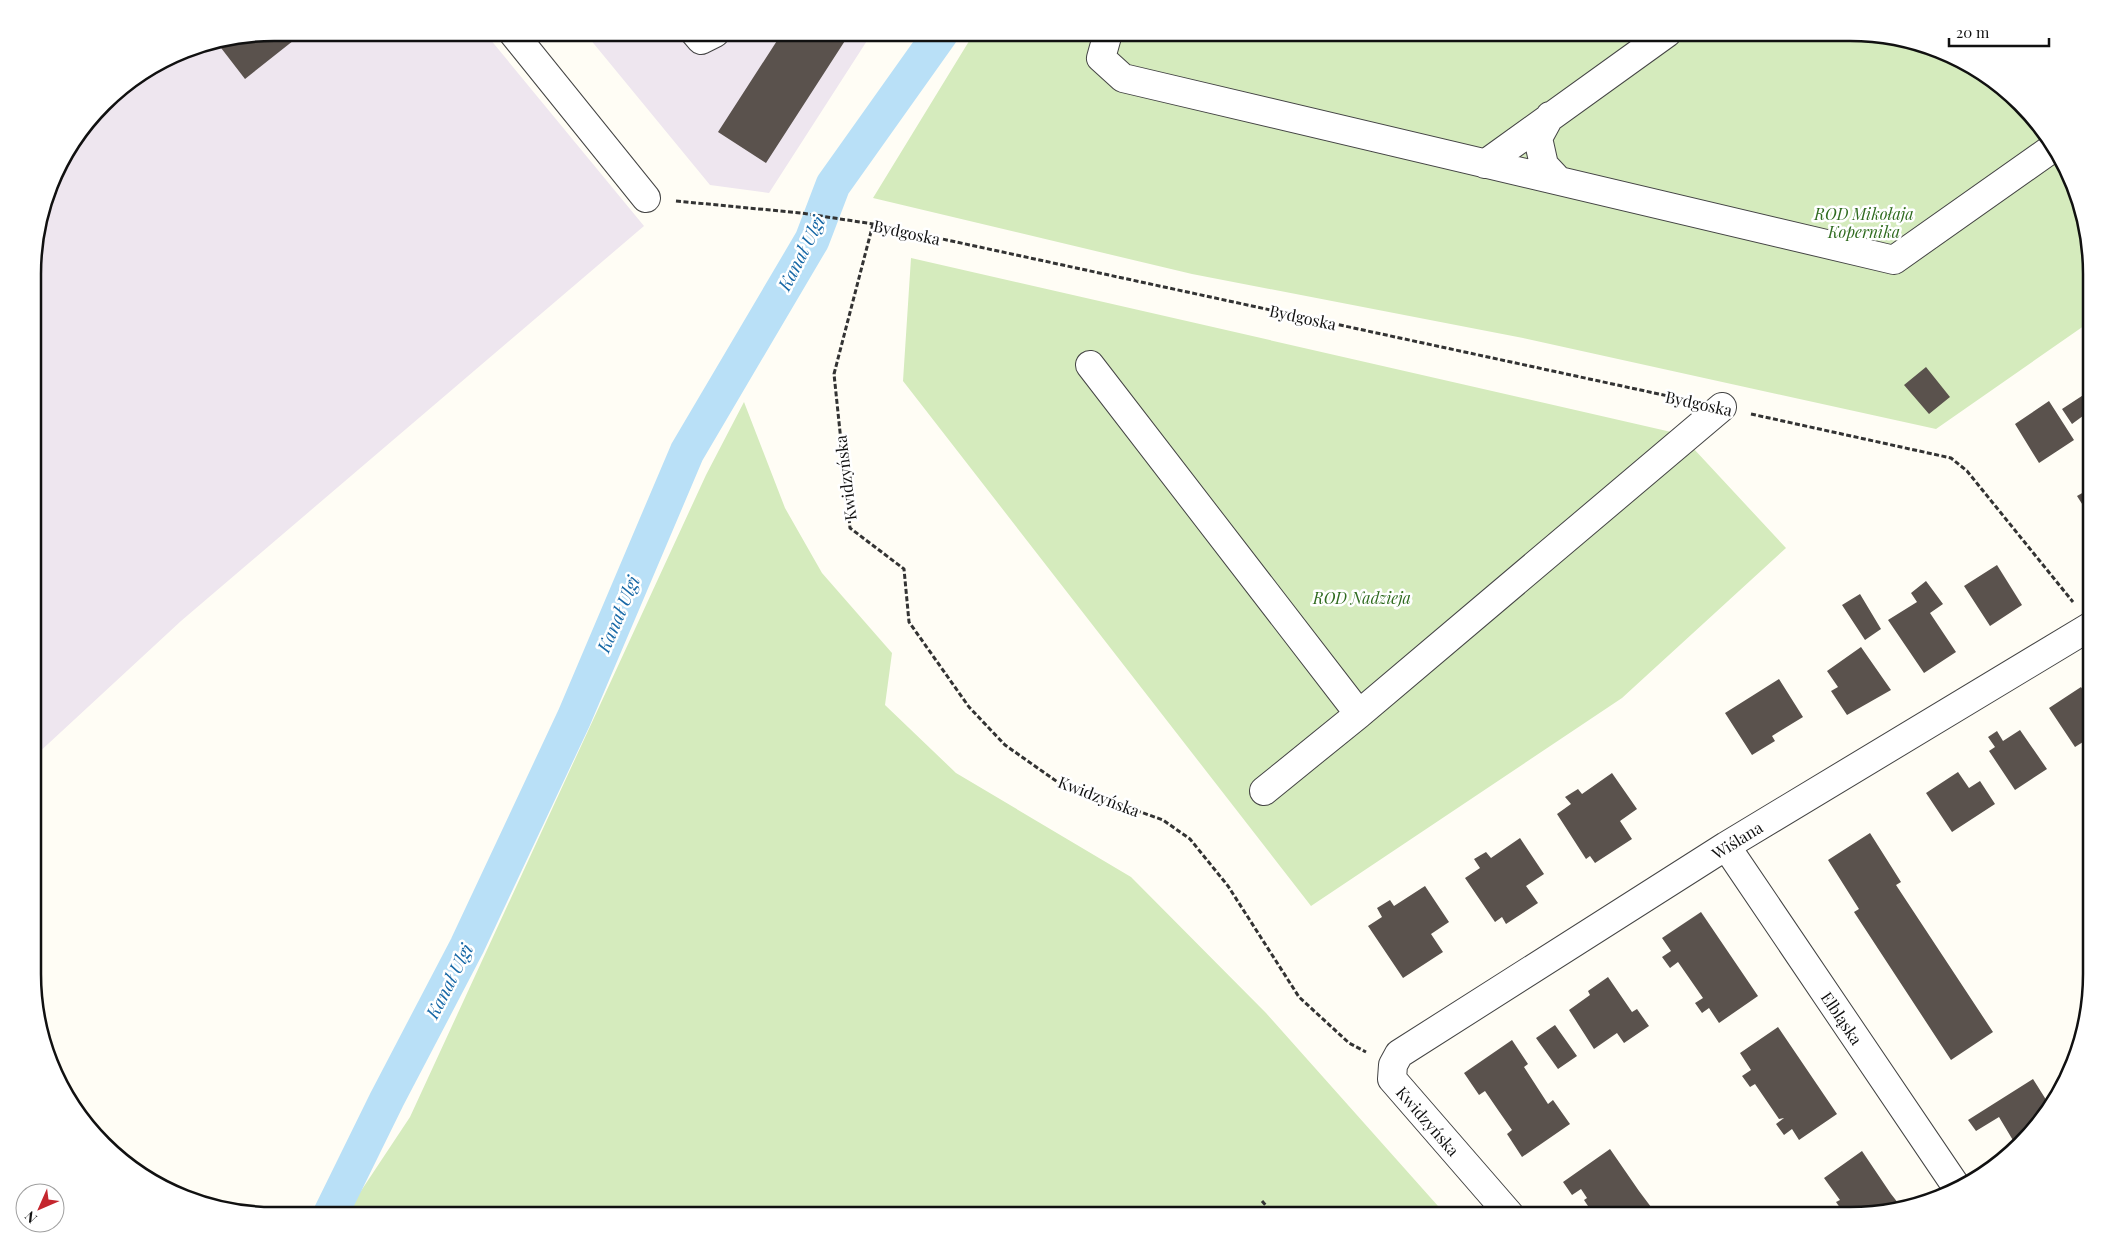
<svg xmlns="http://www.w3.org/2000/svg" width="2124" height="1248" font-family="'Playfair Display',serif">
  <style>
    .industrial { fill: #eee6ef }
    .green { fill: #d5ebbd }
    .lines { fill: none; stroke-linecap: round; stroke-linejoin: round }
    .canal { stroke: #b9e0f7; stroke-width: 35 }
    .building { fill: #5a524d }
    .minor-casing { stroke: #444; stroke-width: 30 }
    .path { stroke: #333; stroke-width: 3; stroke-dasharray: 5 2.5; stroke-linecap: butt }
    .minor { stroke: #fff; stroke-width: 28 }
    .labels { text-anchor: middle; dominant-baseline: central; stroke-width: 5; stroke-linejoin: round; paint-order: stroke }
    .park-label { font-size: 16px; font-style: italic; fill: #2f6b1f; stroke: #fff }
    .street-label { font-size: 16px; fill: #111; stroke: #fff }
    .water-label { font-size: 18px; font-style: italic; fill: #1768a6; stroke: #fff }
    .rim { fill: none; stroke: #111; stroke-width: 2.5 }
  </style>
  <rect width="100%" height="100%" fill="#fffdf5"/>
  <path class="industrial" d="M 274,33 L 485,33 L 644,226 L 181,621 L 35,756 L 35,243 L 58,167 L 115,93 L 182,51 Z
    M 585,33 L 872,33 L 769,193 L 710,185 Z"/>
  <path class="green" d="M 974,33 L 1850,33 L 1913,41 L 1971,65 L 2020,103 L 2059,153 L 2091,258 L 2091,321 L 1936,429 L 1523,338 L 1192,274 L 873,198 Z
    M 911,258 L 1680,434 L 1786,548 L 1622,698 L 1311,906 L 903,381 Z
    M 744,402 L 785,508 L 822,573 L 892,653 L 885,705 L 956,773 L 1131,877 L 1266,1013 L 1446,1215 L 345,1215 L 410,1117 L 706,475 Z"/>
  <g class="lines">
    <path class="canal" d="M 330,1215 L 387,1099 L 467,946 L 574,718 L 687,452 L 812,240 L 833,185 L 941,33"/>
  </g>
  <path class="building" d="M 274,32 L 303,33 L 245,79 L 218,44 Z
    M 782,33 L 850,33 L 766,163 L 718,132 Z
    M 1926,367 L 1950,397 L 1929,414 L 1904,385 Z
    M 2091,390 L 2091,410 L 2072,424 L 2062,409 Z
    M 2049,401 L 2074,440 L 2039,463 L 2015,424 Z
    M 2091,488 L 2091,518 L 2077,496 Z
    M 1997,565 L 2022,605 L 1990,626 L 1964,586 Z
    M 1926,581 L 1943,604 L 1930,613 L 1956,652 L 1924,673 L 1888,620 L 1917,602 L 1911,593 Z
    M 1860,594 L 1881,629 L 1865,640 L 1842,605 Z
    M 1861,647 L 1891,690 L 1847,715 L 1831,691 L 1838,687 L 1827,671 Z
    M 1779,679 L 1803,717 L 1772,736 L 1775,741 L 1752,755 L 1725,713 Z
    M 2081,687 L 2091,702 L 2091,737 L 2075,747 L 2049,708 Z
    M 2020,730 L 2047,769 L 2015,790 L 1989,751 L 1995,747 L 1988,737 L 1997,731 L 2003,741 Z
    M 1958,772 L 1969,788 L 1980,781 L 1995,804 L 1952,832 L 1926,793 Z
    M 1612,773 L 1637,809 L 1620,821 L 1632,839 L 1595,863 L 1590,856 L 1586,859 L 1557,814 L 1571,804 L 1565,797 L 1578,789 L 1582,794 Z
    M 1870,833 L 1901,882 L 1896,885 L 1993,1032 L 1951,1060 L 1854,912 L 1859,909 L 1828,860 Z
    M 1520,838 L 1544,874 L 1526,886 L 1538,903 L 1506,924 L 1502,917 L 1495,922 L 1465,878 L 1480,868 L 1474,859 L 1486,852 L 1491,858 Z
    M 1425,886 L 1449,922 L 1431,934 L 1443,952 L 1403,978 L 1368,926 L 1382,917 L 1377,908 L 1390,900 L 1394,906 Z
    M 1701,912 L 1758,996 L 1719,1023 L 1709,1008 L 1702,1013 L 1695,1003 L 1703,998 L 1678,962 L 1670,968 L 1662,957 L 1671,951 L 1662,938 Z
    M 1608,977 L 1632,1012 L 1637,1009 L 1649,1026 L 1624,1043 L 1617,1033 L 1594,1049 L 1569,1010 L 1590,995 L 1588,991 Z
    M 1555,1025 L 1577,1056 L 1558,1069 L 1536,1038 Z
    M 1778,1027 L 1837,1114 L 1799,1140 L 1792,1129 L 1784,1135 L 1776,1124 L 1784,1118 L 1779,1119 L 1755,1084 L 1750,1087 L 1742,1076 L 1751,1070 L 1740,1053 Z
    M 1512,1040 L 1528,1064 L 1524,1067 L 1548,1104 L 1553,1100 L 1570,1124 L 1522,1157 L 1507,1134 L 1512,1130 L 1498,1110 L 1485,1091 L 1479,1095 L 1464,1073 Z
    M 2033,1079 L 2050,1106 L 2020,1145 L 2017,1147 L 1999,1117 L 1976,1131 L 1968,1120 Z
    M 1610,1149 L 1639,1191 L 1657,1215 L 1594,1215 L 1584,1200 L 1587,1198 L 1581,1189 L 1572,1195 L 1563,1182 Z
    M 1862,1151 L 1891,1194 L 1902,1208 L 1865,1215 L 1845,1215 L 1836,1202 L 1840,1200 L 1824,1178 Z"/>
  <g class="lines">
    <g class="minor-casing">
      <path id="minor" d="M 513,33 L 646,198
        M 695,33 L 701,40 L 715,33
        M 1108,33 L 1101,58 L 1123,78 L 1894,260 L 2054,147
        M 1550,116 L 1538,138 L 1544,165 L 1558,180
        M 1485,164 L 1667,33
        M 1090,365 L 1359,714 L 1722,407
        M 1264,791 L 1359,714
        M 1726,846 L 1958,1189
        M 1510,1215 L 1392,1079 L 1393,1065 L 1399,1054 L 1726,846 L 2091,626"/>
    </g>
    <path class="path" d="M 676,201 L 801,213 L 873,224 L 1682,399
      M 873,224 L 834,374 L 850,528 L 904,569 L 909,622 L 969,707 L 1005,745 L 1059,783 L 1163,820 L 1190,839 L 1228,886 L 1299,997 L 1349,1043 L 1366,1052
      M 1751,414 L 1951,458 L 1967,471 L 2073,602
      M 1262,1201 L 1274,1215"/>
    <use href="#minor" class="minor"/>
  </g>
  <g class="labels">
    <g class="park-label">
      <text x="1864" y="213">ROD Mikołaja<tspan x="1864" dy="18">Kopernika</tspan></text>
      <text x="1362" y="597">ROD Nadzieja</text>
    </g>
    <g class="street-label">
      <text transform="translate(907 232) rotate(12)">Bydgoska</text>
      <text transform="translate(1303 317) rotate(12)">Bydgoska</text>
      <text transform="translate(1699 403) rotate(12)">Bydgoska</text>
      <text transform="translate(845 478) rotate(-97)">Kwidzyńska</text>
      <text transform="translate(1099 796) rotate(21)">Kwidzyńska</text>
      <text transform="translate(1737 840) rotate(-32)">Wiślana</text>
      <text transform="translate(1842 1018) rotate(56)">Elbląska</text>
      <text transform="translate(1428 1121) rotate(49)">Kwidzyńska</text>
    </g>
    <g class="water-label">
      <text transform="translate(801 253) rotate(-63)">Kanał Ulgi</text>
      <text transform="translate(618 614) rotate(-67)">Kanał Ulgi</text>
      <text transform="translate(449 981) rotate(-63)">Kanał Ulgi</text>
    </g>
  </g>
  <path d="M0 0H2124V1248H0ZM274 41H1850A233 233 0 0 1 2083 274V974A233 233 0 0 1 1850 1207H274A233 233 0 0 1 41 974V274A233 233 0 0 1 274 41Z" fill="#fff" fill-rule="evenodd"/>
  <path class="rim" d="M274 41H1850A233 233 0 0 1 2083 274V974A233 233 0 0 1 1850 1207H274A233 233 0 0 1 41 974V274A233 233 0 0 1 274 41Z"/>
  <g transform="translate(40 1208) rotate(225)"><circle r="24" fill="#ffffff" stroke="#a0a0a0"/>
  <path d="M0-4L9 19L0 12L-9 19Z" fill="#c4262e"/>
  <text y="-8" font-size="14" font-weight="bold" text-anchor="middle" fill="#111111">N</text>
  </g>
  <path d="M1949 38v8h100v-8" fill="none" stroke="#111111" stroke-width="2.5"/>
  <text x="1956" y="38" font-size="15" fill="#111111" stroke="#ffffff" stroke-width="4" paint-order="stroke">20 m</text>
</svg>
